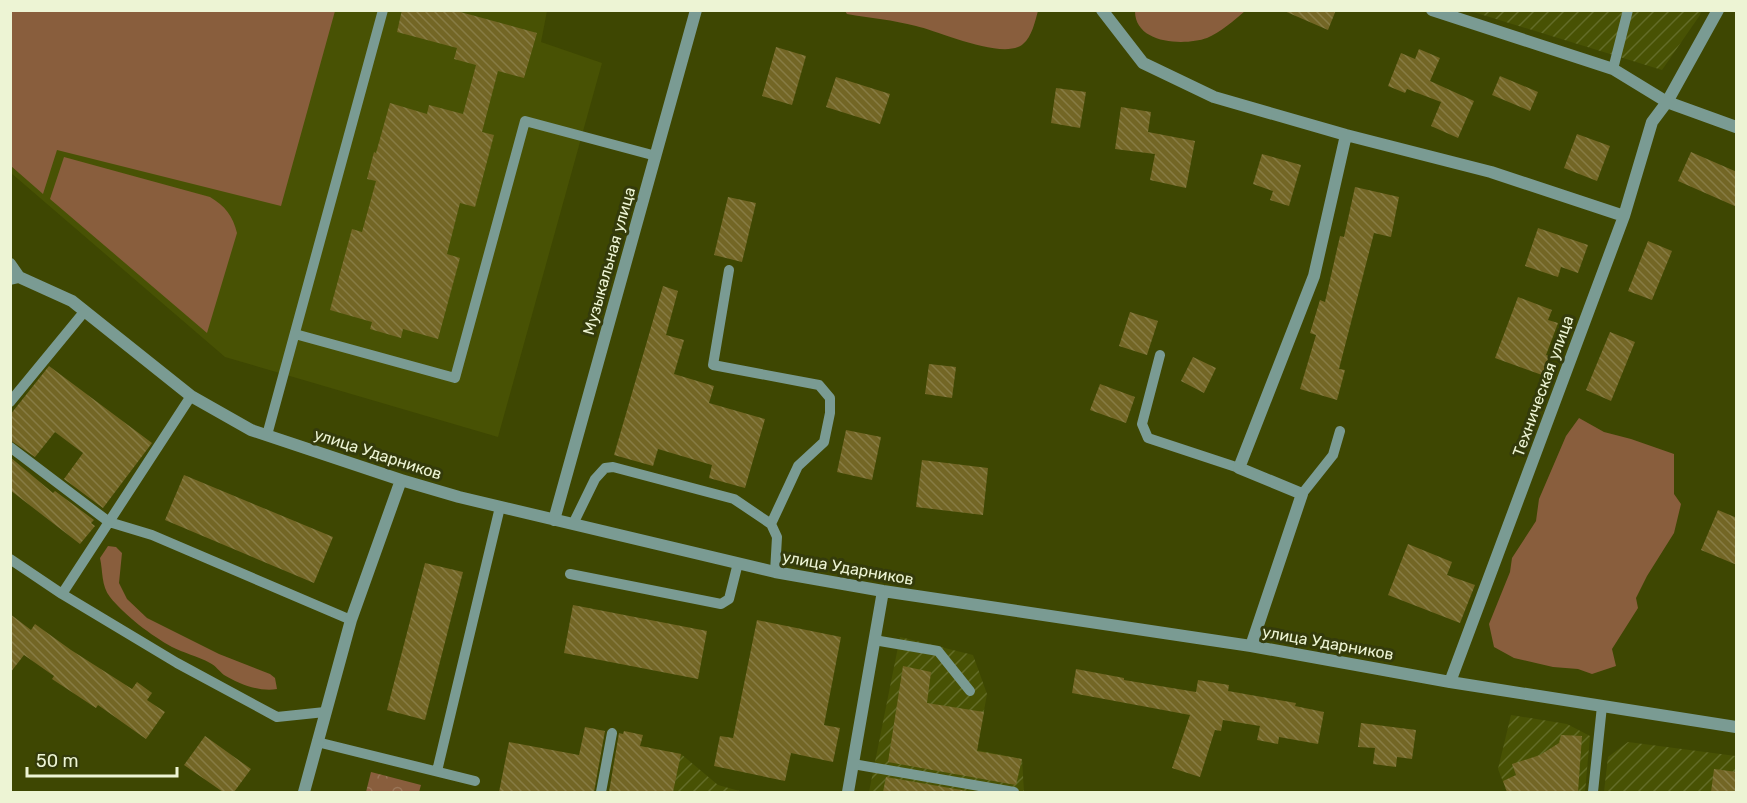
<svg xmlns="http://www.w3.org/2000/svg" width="1747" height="803" font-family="Rubik,sans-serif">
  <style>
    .built { fill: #485204 }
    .industrial { fill: url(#industrial-furrows) }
    .green { fill: #895e3d }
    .park { fill: url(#park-crowns) }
    .building { fill: url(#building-back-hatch) }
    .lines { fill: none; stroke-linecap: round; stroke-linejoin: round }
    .service { stroke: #7a9b93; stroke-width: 10 }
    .minor { stroke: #7a9b93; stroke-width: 12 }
    .labels { text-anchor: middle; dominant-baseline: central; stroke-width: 6; stroke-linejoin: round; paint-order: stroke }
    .street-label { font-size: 16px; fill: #edf4d4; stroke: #343b0b }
  </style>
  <defs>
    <pattern id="industrial-furrows" width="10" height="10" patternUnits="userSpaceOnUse" patternTransform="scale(1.5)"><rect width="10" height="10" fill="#485204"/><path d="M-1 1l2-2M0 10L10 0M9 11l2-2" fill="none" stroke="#636c28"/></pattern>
    <pattern id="park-crowns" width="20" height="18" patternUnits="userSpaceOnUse" patternTransform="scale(1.5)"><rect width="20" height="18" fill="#895e3d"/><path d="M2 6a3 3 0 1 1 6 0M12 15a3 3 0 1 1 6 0" fill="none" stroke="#9a7658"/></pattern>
    <pattern id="building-back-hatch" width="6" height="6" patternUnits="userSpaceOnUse" patternTransform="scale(1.5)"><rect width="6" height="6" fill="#736625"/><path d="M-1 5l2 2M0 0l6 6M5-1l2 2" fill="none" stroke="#877c44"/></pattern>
  </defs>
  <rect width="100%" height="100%" fill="#3e4702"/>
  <path class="built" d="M 11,11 L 547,11 L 541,42 L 602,63 L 498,437 L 225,357 L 11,173 Z"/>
  <path class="industrial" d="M 1470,11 L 1701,11 L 1700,15 L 1662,70 Z
    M 900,637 L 973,655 L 987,694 L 977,750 L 1022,759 L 1024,792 L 869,792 Z
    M 1511,715 L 1567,724 L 1590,736 L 1585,792 L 1507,792 L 1498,769 Z
    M 1628,742 L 1736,756 L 1736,792 L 1604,792 L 1608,757 Z
    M 640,746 L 681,754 L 718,785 L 743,792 L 631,792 Z"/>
  <path class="green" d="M 11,10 L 335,11 L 281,206 L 57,150 L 43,194 L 11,166 Z
    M 845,11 L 1038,11 C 1035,21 1032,37 1023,44 C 1004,61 938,31 916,26 C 893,20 870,18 847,14 Z
    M 1135,11 L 1135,10 L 1245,11 C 1235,20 1219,33 1207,38 C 1184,46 1135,44 1135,11 Z
    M 64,157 L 210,197 C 225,206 233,216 237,233 L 207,333 L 50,199 Z
    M 1579,418 L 1604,432 L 1631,439 L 1674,454 L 1674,494 L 1681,504 L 1674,533 L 1647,576 L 1636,598 L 1638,608 L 1612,649 L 1616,666 L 1592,674 L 1578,669 L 1553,667 L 1514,658 L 1494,647 L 1489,624 L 1510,572 L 1512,558 L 1536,521 L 1539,499 L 1566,436 Z
    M 108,546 L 116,547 L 122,553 L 119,583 L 127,599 L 147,618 L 219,654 L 270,674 L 275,678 L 277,689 C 259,692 239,684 224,675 C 219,671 216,666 210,663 C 198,656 183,653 172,647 C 152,636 124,615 110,597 C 101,586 103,571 100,558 Z"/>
  <path class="park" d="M 371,772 L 421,785 L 419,792 L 366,792 Z"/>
  <path class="building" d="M 402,10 L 453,10 L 537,33 L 524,78 L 498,71 L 482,132 L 494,135 L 475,207 L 460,203 L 447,254 L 460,258 L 438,339 L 403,329 L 401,338 L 370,329 L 372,322 L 330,310 L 352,229 L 362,232 L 376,181 L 367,179 L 374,152 L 376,153 L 390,103 L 427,114 L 429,105 L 463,114 L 476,65 L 454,59 L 457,48 L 397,32 Z
    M 1282,10 L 1336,10 L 1328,30 Z
    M 776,47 L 806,56 L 792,105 L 762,96 Z
    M 1419,49 L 1440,58 L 1430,81 L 1474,101 L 1458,138 L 1431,126 L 1441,102 L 1407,89 L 1405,93 L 1388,86 L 1401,53 L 1415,59 Z
    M 1500,76 L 1538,92 L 1530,111 L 1492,95 Z
    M 836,77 L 890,94 L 880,124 L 826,107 Z
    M 1056,88 L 1086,92 L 1080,128 L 1051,123 Z
    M 1121,107 L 1151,112 L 1148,132 L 1195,141 L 1186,188 L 1150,180 L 1155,154 L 1115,149 Z
    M 1577,134 L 1610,146 L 1597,181 L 1564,168 Z
    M 1691,152 L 1737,172 L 1737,207 L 1678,181 Z
    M 1262,154 L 1301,165 L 1289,206 L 1270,200 L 1273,191 L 1253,184 Z
    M 1355,187 L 1399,197 L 1391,237 L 1374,233 L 1339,369 L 1345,370 L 1337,400 L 1300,389 L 1316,335 L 1310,333 L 1320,300 L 1325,302 L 1340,236 L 1344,237 Z
    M 728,197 L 756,203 L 742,262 L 714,255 Z
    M 1538,228 L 1588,245 L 1578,273 L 1561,267 L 1558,277 L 1525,266 Z
    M 1648,241 L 1672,251 L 1652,300 L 1628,291 Z
    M 663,286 L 678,291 L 666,335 L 684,340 L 674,374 L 714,386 L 709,403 L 765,419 L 745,488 L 709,478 L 712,465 L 658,449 L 653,466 L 614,455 Z
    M 1518,297 L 1552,310 L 1548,320 L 1558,323 L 1546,355 L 1549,356 L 1542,375 L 1495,358 Z
    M 1130,312 L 1158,321 L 1147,355 L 1119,346 Z
    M 1610,332 L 1635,342 L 1611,401 L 1586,390 Z
    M 1193,357 L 1216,368 L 1204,393 L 1181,381 Z
    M 929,364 L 956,367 L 952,398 L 925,394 Z
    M 49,366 L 152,443 L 103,508 L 64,479 L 83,453 L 55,432 L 35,457 L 10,440 L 10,415 Z
    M 1100,384 L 1135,397 L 1126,423 L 1090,410 Z
    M 846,430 L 881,437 L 872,480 L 837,472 Z
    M 10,457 L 53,493 L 55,491 L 94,520 L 91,523 L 95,526 L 80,544 L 10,490 Z
    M 922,460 L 988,468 L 983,515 L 916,507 Z
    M 184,475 L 333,537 L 314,583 L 165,520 Z
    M 1718,510 L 1737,518 L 1737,565 L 1701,550 Z
    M 1408,544 L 1452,562 L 1447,575 L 1475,585 L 1460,623 L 1388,595 Z
    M 425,563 L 463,572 L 425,720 L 387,710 Z
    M 573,605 L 707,631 L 698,679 L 564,653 Z
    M 10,614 L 31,630 L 35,624 L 71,650 L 132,689 L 137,682 L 152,693 L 147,700 L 165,712 L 146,739 L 98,705 L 96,708 L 52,679 L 54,676 L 24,655 L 10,673 Z
    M 757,620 L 841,637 L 824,725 L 840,728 L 833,762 L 791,753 L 785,781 L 714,766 L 720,736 L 733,738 Z
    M 903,666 L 931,672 L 927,703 L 984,712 L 977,751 L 1022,759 L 1016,785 L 888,762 Z
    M 1076,669 L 1124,678 L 1124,680 L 1196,692 L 1198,680 L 1229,685 L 1228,691 L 1296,703 L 1295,706 L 1324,712 L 1318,744 L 1279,737 L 1278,744 L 1257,740 L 1260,726 L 1223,720 L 1221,731 L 1215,730 L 1200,777 L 1172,768 L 1190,715 L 1072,693 Z
    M 1361,723 L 1416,730 L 1412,759 L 1397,757 L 1396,767 L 1373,764 L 1375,748 L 1358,747 Z
    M 585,727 L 605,731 L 594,792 L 499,792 L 509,742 L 579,755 Z
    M 624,731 L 643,735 L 640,746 L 681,754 L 673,792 L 609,792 L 619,733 L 623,734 Z
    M 1561,735 L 1582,736 L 1578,792 L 1507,792 L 1503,781 L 1516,775 L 1512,764 L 1540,755 L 1559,743 Z
    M 205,736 L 251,769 L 234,792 L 223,792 L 184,765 Z
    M 1714,769 L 1737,772 L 1737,792 L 1711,792 Z
    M 886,777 L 973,792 L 883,792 Z"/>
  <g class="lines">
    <path class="service" d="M 1613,69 L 1628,10
      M 729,270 L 713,365 L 819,385 L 830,398 L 830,413 L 824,442 L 798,466 L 771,524
      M 295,334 L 455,378 L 525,121 L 656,156
      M 1160,355 L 1142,424 L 1148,438 L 1239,468
      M 10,402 L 84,312
      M 267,435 L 383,10
      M 10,447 L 109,522 L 152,535 L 351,620
      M 1302,494 L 1333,455 L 1340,431
      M 573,524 L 595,479 L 605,468 L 613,467 L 734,499 L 771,524 L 777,537 L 775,572
      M 10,559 L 62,594 L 177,663 L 277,717 L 325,712
      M 570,574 L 721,604 L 729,599 L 738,563
      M 62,594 L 191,396
      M 874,640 L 938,651 L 970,691
      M 317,742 L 475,781
      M 853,764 L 1014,792
      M 437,771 L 500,507
      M 601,792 L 612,733
      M 1593,792 L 1602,706"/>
    <path class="minor" d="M 1102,10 L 1143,63 L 1214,97 L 1346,135 L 1491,172 L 1624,216
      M 1432,10 L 1613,69 L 1667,102 L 1736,127
      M 10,264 L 19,277
      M 10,279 L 19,277 L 72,301 L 191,396 L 251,430 L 401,480 L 459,497 L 775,572 L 883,591 L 1251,646 L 1450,682 L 1736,727
      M 554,520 L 696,10
      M 1251,646 L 1302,494 L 1239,468 L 1314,276 L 1346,135
      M 1450,682 L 1624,216 L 1652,122 L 1667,102 L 1718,10
      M 304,792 L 351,620 L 401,480
      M 848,792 L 883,591"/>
  </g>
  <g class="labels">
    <g class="street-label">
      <text transform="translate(609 261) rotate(-74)">Музыкальная улица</text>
      <text transform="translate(1543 386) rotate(-70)">Техническая улица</text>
      <text transform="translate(378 454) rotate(18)">улица Ударников</text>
      <text transform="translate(848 568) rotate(10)">улица Ударников</text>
      <text transform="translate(1328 643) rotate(10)">улица Ударников</text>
    </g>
  </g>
  <rect width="1747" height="803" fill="none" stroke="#edf4d4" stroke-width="24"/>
  <path d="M27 767v9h150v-9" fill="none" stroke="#edf4d4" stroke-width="3"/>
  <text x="36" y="767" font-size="18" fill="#edf4d4" stroke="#343b0b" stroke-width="4.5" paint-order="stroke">50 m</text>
</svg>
